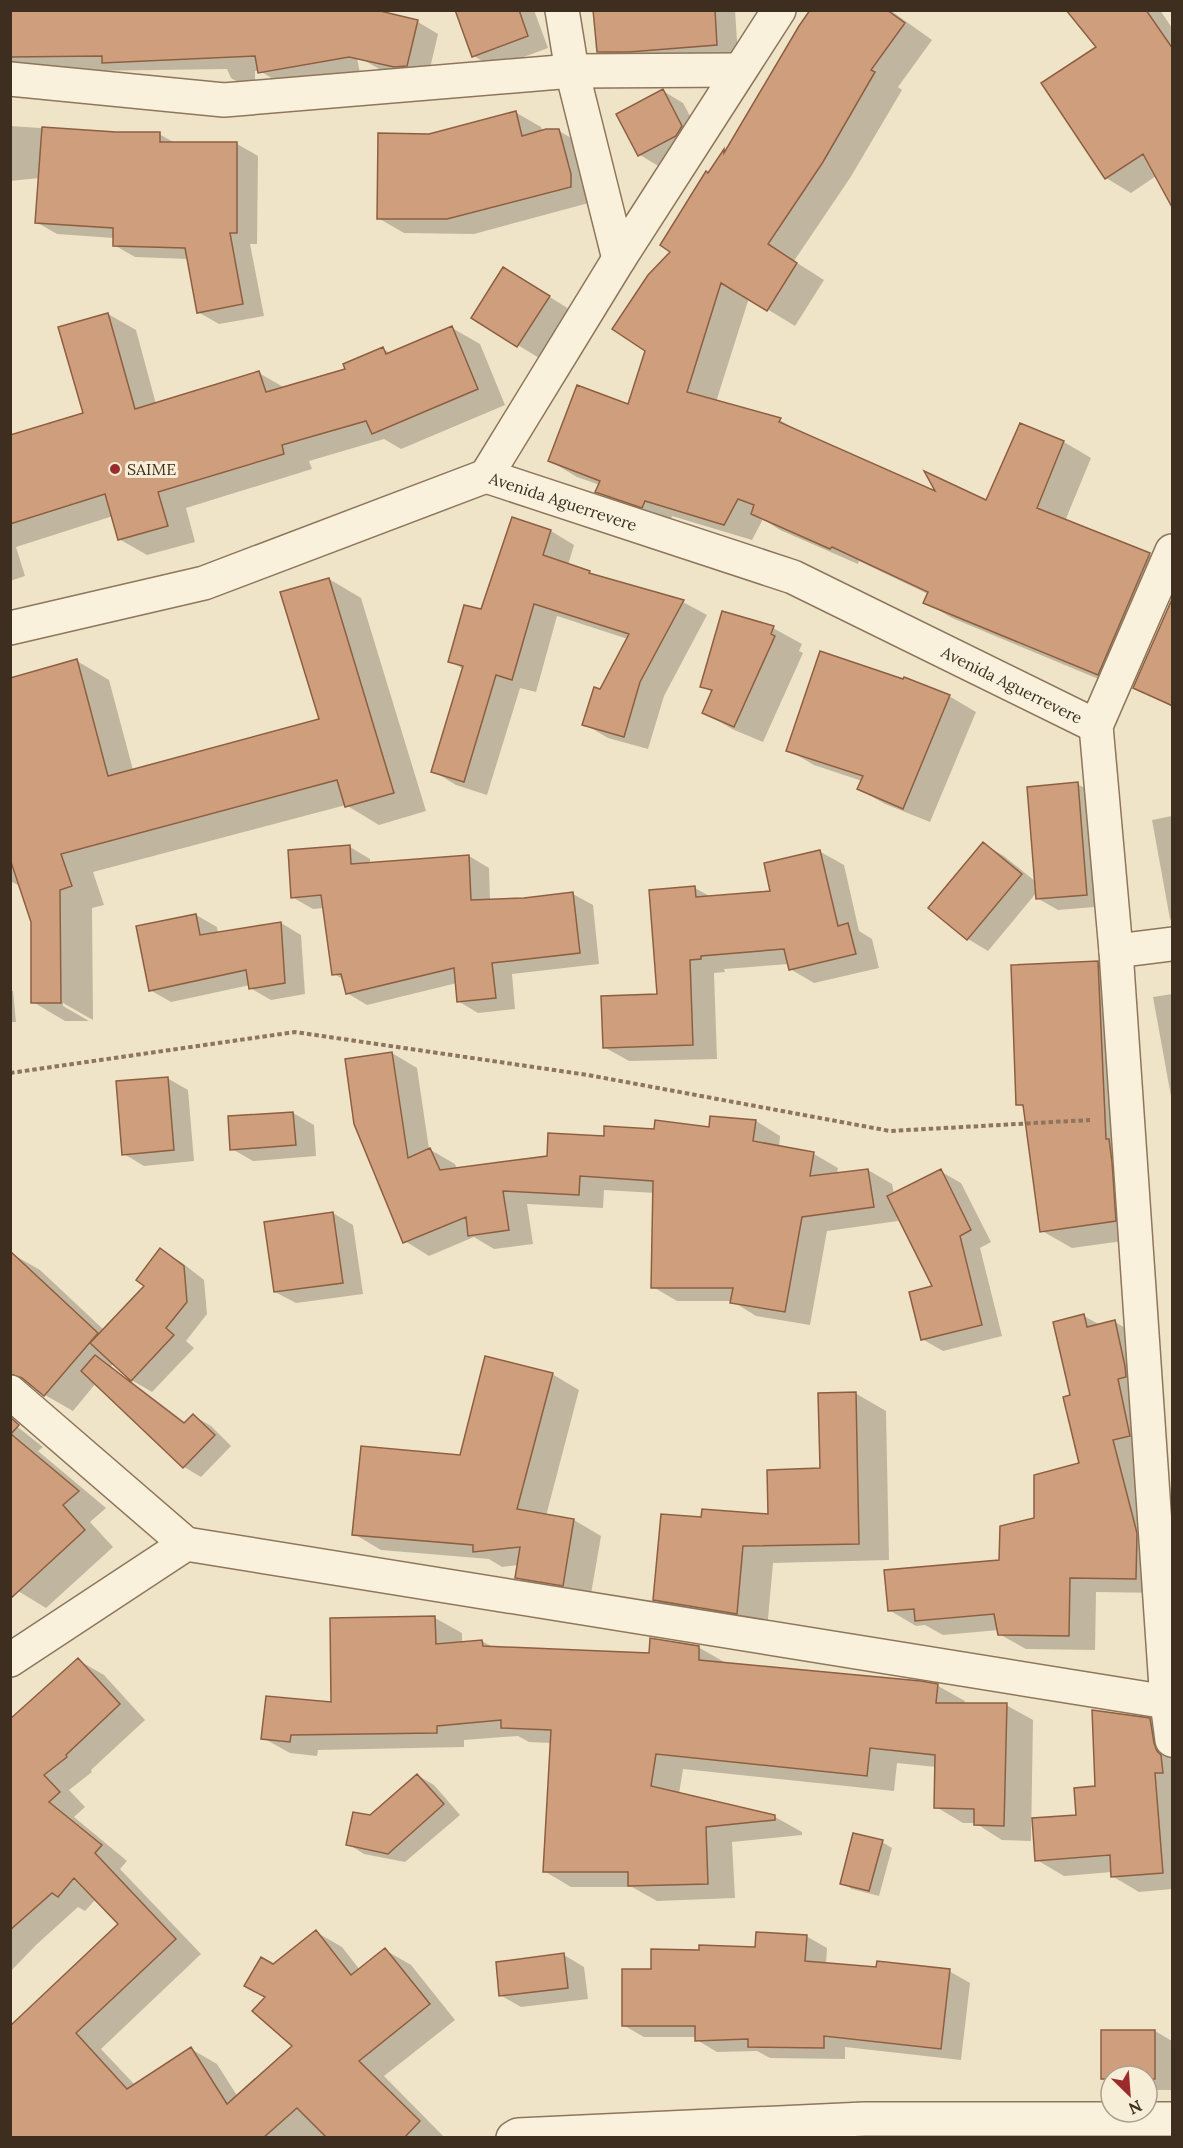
<svg xmlns="http://www.w3.org/2000/svg" width="1183" height="2148" font-family="Lora,serif">
  <style>
    .shadow { fill: #0003; fill-rule: evenodd }
    .building { fill: #cf9f7d; stroke: #8d5f41; stroke-width: 1.5 }
    .lines { fill: none; stroke-linecap: round; stroke-linejoin: round }
    .minor-casing { stroke: #8d765c; stroke-width: 36 }
    .path { stroke: #8d765c; stroke-width: 4; stroke-dasharray: 4.5 3; stroke-linecap: butt }
    .minor { stroke: #faf1dc; stroke-width: 33 }
    .poi-dot { fill: #9e2a2b; stroke: #f7eed8; stroke-width: 2 }
    .labels { text-anchor: middle; dominant-baseline: central; stroke-width: 6; stroke-linejoin: round; paint-order: stroke }
    .poi-label { font-size: 16px; fill: #3d2e20; stroke: #f7eed8; text-anchor: start }
    .street-label { font-size: 16px; fill: #3d2e20; stroke: #f7eed8 }
  </style>
  <rect width="100%" height="100%" fill="#f0e4c8"/>
  <path class="shadow" d="M 10,10 L 119,10 L 119,12 L 158,10 L 346,10 L 349,12 L 360,74 L 286,87 L 260,71 L 255,71 L 255,92 L 231,78 L 227,69 L 13,72 L 10,70 Z
    M 459,10 L 534,10 L 548,48 L 494,68 L 474,56 Z
    M 595,10 L 735,10 L 738,56 L 619,63 L 598,51 Z
    M 812,10 L 890,10 L 932,40 L 898,87 L 902,90 L 850,178 L 794,261 L 824,280 L 795,326 L 749,298 L 716,402 L 780,420 L 807,436 L 939,494 L 987,502 L 1021,425 L 1064,442 L 1091,458 L 1065,521 L 1150,555 L 1172,568 L 1125,690 L 952,618 L 925,602 L 928,594 L 859,561 L 858,564 L 780,530 L 763,519 L 752,540 L 672,516 L 670,522 L 624,507 L 597,491 L 600,485 L 577,477 L 550,461 L 629,406 L 673,251 L 709,174 L 725,151 L 726,152 Z
    M 1068,10 L 1160,10 L 1172,28 L 1172,206 L 1156,176 L 1131,193 L 1106,178 L 1098,47 Z
    M 418,22 L 438,34 L 428,77 L 416,78 L 381,70 L 360,58 Z
    M 663,91 L 683,103 L 702,138 L 660,167 L 640,155 Z
    M 515,112 L 541,127 L 543,132 L 559,131 L 585,146 L 596,201 L 474,234 L 404,233 L 378,218 L 429,135 Z
    M 10,126 L 116,133 L 159,134 L 177,144 L 237,144 L 258,156 L 257,244 L 250,244 L 264,316 L 219,324 L 198,312 L 188,259 L 135,257 L 114,245 L 114,238 L 57,234 L 36,222 L 39,178 L 10,181 Z
    M 524,281 L 569,309 L 539,358 L 474,318 Z
    M 108,314 L 136,330 L 156,404 L 259,373 L 285,388 L 347,370 L 383,349 L 392,354 L 452,328 L 480,344 L 505,405 L 401,449 L 384,439 L 309,461 L 312,469 L 186,508 L 195,542 L 147,555 L 119,539 L 113,516 L 16,547 L 25,576 L 10,581 L 10,437 L 84,414 Z
    M 513,519 L 551,531 L 574,545 L 568,565 L 597,576 L 683,602 L 707,615 L 664,696 L 648,749 L 608,738 L 584,724 L 628,639 L 557,616 L 536,692 L 520,688 L 487,795 L 456,785 L 433,771 L 463,669 L 450,661 L 482,611 Z
    M 329,579 L 361,598 L 426,811 L 379,825 L 346,805 L 93,872 L 104,905 L 92,908 L 93,1020 L 63,1003 L 63,1006 L 89,1021 L 65,1021 L 33,1002 L 32,922 L 20,886 L 10,881 L 10,679 L 77,661 L 109,680 L 133,770 L 321,720 Z
    M 1172,601 L 1172,707 L 1135,687 Z
    M 773,628 L 802,644 L 799,651 L 803,653 L 763,742 L 732,729 L 704,712 L 713,692 L 702,686 Z
    M 905,679 L 949,696 L 976,712 L 930,822 L 885,804 L 859,789 L 862,781 L 814,765 L 788,750 Z
    M 1077,784 L 1098,795 L 1107,906 L 1058,910 L 1037,898 L 1037,892 L 988,951 L 968,939 L 983,844 L 1004,856 L 1036,882 Z
    M 1172,816 L 1172,921 L 1170,919 L 1152,820 Z
    M 350,847 L 370,859 L 370,864 L 469,856 L 489,868 L 490,901 L 524,899 L 573,894 L 593,905 L 599,964 L 512,974 L 515,1009 L 478,1013 L 458,1001 L 457,983 L 367,1005 L 347,993 L 344,980 L 334,974 L 324,908 L 313,909 L 292,897 Z
    M 819,851 L 844,865 L 859,931 L 872,939 L 879,968 L 814,983 L 790,969 L 789,964 L 724,969 L 725,972 L 714,973 L 717,1059 L 629,1061 L 604,1047 L 659,996 L 695,888 L 711,897 L 772,892 Z
    M 196,915 L 217,927 L 218,934 L 281,923 L 301,935 L 305,994 L 271,1000 L 250,988 L 250,985 L 171,1002 L 150,990 Z
    M 1098,963 L 1128,980 L 1145,1238 L 1072,1248 L 1042,1231 L 1025,1108 L 1018,1104 Z
    M 10,990 L 13,991 L 16,1022 L 10,1022 Z
    M 1172,994 L 1172,1102 L 1153,997 Z
    M 392,1053 L 417,1068 L 429,1149 L 455,1164 L 457,1169 L 548,1157 L 605,1137 L 656,1131 L 710,1129 L 711,1118 L 756,1121 L 780,1136 L 779,1148 L 814,1154 L 838,1168 L 837,1174 L 868,1170 L 892,1184 L 894,1194 L 940,1171 L 961,1183 L 991,1242 L 980,1248 L 1002,1336 L 943,1351 L 922,1339 L 935,1287 L 896,1212 L 898,1221 L 827,1231 L 810,1325 L 756,1316 L 732,1301 L 677,1301 L 653,1287 L 655,1193 L 604,1190 L 603,1208 L 527,1204 L 533,1244 L 494,1249 L 474,1237 L 429,1256 L 405,1241 Z
    M 167,1078 L 188,1090 L 194,1161 L 144,1166 L 124,1154 Z
    M 293,1113 L 314,1125 L 316,1156 L 253,1161 L 232,1149 L 230,1118 Z
    M 333,1213 L 353,1225 L 363,1294 L 296,1303 L 275,1292 Z
    M 160,1250 L 181,1262 L 204,1280 L 207,1314 L 186,1341 L 194,1348 L 152,1392 L 133,1381 L 132,1382 L 186,1423 L 194,1416 L 211,1426 L 231,1446 L 201,1477 L 184,1467 L 96,1383 L 73,1411 L 45,1395 L 12,1254 L 40,1270 L 104,1330 L 146,1286 ZM 114,1363 L 129,1377 L 127,1379 L 111,1366 Z
    M 1084,1316 L 1100,1325 L 1115,1322 L 1141,1337 L 1162,1593 L 1096,1592 L 1095,1650 L 1026,1649 L 999,1634 L 999,1630 L 943,1635 L 925,1625 L 916,1626 L 889,1610 L 1001,1562 L 1081,1464 L 1072,1396 Z
    M 552,1374 L 579,1390 L 546,1516 L 574,1520 L 601,1536 L 590,1600 L 544,1593 L 516,1577 L 518,1565 L 502,1567 L 489,1559 L 381,1550 L 354,1534 L 461,1457 Z
    M 855,1393 L 886,1411 L 889,1560 L 773,1563 L 767,1630 L 685,1617 L 655,1599 L 770,1516 L 822,1469 Z
    M 10,1421 L 43,1447 L 38,1451 L 106,1508 L 90,1522 L 113,1547 L 46,1608 L 18,1591 L 10,1583 Z
    M 435,1618 L 462,1633 L 462,1643 L 482,1641 L 494,1648 L 650,1655 L 698,1647 L 726,1663 L 938,1686 L 965,1701 L 964,1704 L 1006,1705 L 1033,1720 L 1031,1841 L 1002,1840 L 975,1823 L 963,1823 L 936,1807 L 936,1767 L 897,1763 L 894,1791 L 683,1769 L 679,1794 L 775,1817 L 802,1832 L 802,1835 L 732,1842 L 735,1898 L 657,1901 L 632,1887 L 571,1887 L 544,1871 L 552,1743 L 529,1742 L 518,1736 L 464,1740 L 464,1747 L 318,1750 L 317,1756 L 290,1753 L 263,1738 L 333,1704 Z
    M 78,1660 L 104,1675 L 145,1720 L 91,1770 L 92,1772 L 69,1790 L 85,1807 L 74,1817 L 127,1861 L 120,1869 L 201,1954 L 101,2049 L 135,2085 L 191,2049 L 217,2064 L 238,2097 L 294,2046 L 267,1997 L 273,1965 L 316,1932 L 342,1947 L 360,1970 L 385,1950 L 411,1965 L 455,2020 L 384,2076 L 445,2138 L 18,2138 L 120,1924 L 96,1899 L 85,1911 L 78,1907 L 36,1945 L 10,1972 L 10,1801 Z
    M 1150,1720 L 1172,1733 L 1172,1889 L 1139,1892 L 1112,1876 L 1112,1872 L 1064,1876 L 1037,1860 L 1078,1816 L 1097,1787 Z
    M 417,1775 L 434,1785 L 460,1815 L 405,1862 L 364,1854 L 348,1844 L 370,1817 Z
    M 882,1842 L 892,1848 L 879,1896 L 852,1889 L 842,1883 Z
    M 806,1936 L 827,1948 L 826,1964 L 877,1968 L 949,1971 L 970,1983 L 961,2060 L 845,2047 L 845,2059 L 770,2058 L 757,2051 L 717,2052 L 697,2040 L 696,2037 L 644,2037 L 623,2025 L 653,1970 L 701,1951 L 756,1948 Z
    M 564,1955 L 584,1967 L 588,1999 L 521,2007 L 500,1995 Z
    M 1155,2031 L 1172,2041 L 1172,2090 L 1147,2090 L 1147,2076 L 1111,2076 L 1111,2083 L 1103,2078 Z"/>
  <path class="building" d="M 376,10 L 418,20 L 407,66 L 394,67 L 349,57 L 258,73 L 255,56 L 102,63 L 102,56 L 10,57 L 10,11 Z
    M 455,10 L 519,10 L 528,36 L 472,57 Z
    M 593,10 L 715,10 L 717,45 L 629,52 L 597,52 Z
    M 810,10 L 887,10 L 905,23 L 871,70 L 875,72 L 823,162 L 768,244 L 797,263 L 767,311 L 721,283 L 687,392 L 781,418 L 779,422 L 935,491 L 924,471 L 986,500 L 1020,423 L 1064,441 L 1037,508 L 1150,553 L 1098,675 L 923,603 L 928,592 L 832,547 L 830,549 L 751,514 L 754,505 L 738,499 L 724,525 L 645,501 L 642,508 L 595,492 L 600,481 L 548,461 L 577,385 L 628,404 L 645,351 L 612,329 L 648,275 L 670,252 L 660,245 L 706,171 L 708,173 L 724,149 L 724,153 L 799,26 Z
    M 1066,10 L 1146,10 L 1173,49 L 1173,209 L 1143,154 L 1105,179 L 1041,83 L 1096,47 Z
    M 663,89 L 682,126 L 676,136 L 638,156 L 616,114 Z
    M 516,111 L 522,136 L 546,129 L 559,129 L 571,174 L 571,187 L 447,219 L 377,219 L 378,133 L 429,134 Z
    M 42,127 L 116,132 L 160,132 L 160,142 L 237,142 L 237,233 L 230,233 L 243,304 L 197,313 L 185,248 L 113,246 L 113,228 L 35,223 Z
    M 503,267 L 550,296 L 517,347 L 471,318 Z
    M 108,313 L 135,409 L 259,371 L 266,392 L 345,369 L 343,364 L 383,347 L 386,354 L 452,326 L 478,389 L 372,434 L 366,421 L 282,445 L 284,454 L 158,492 L 168,526 L 118,540 L 105,494 L 10,524 L 10,435 L 83,413 L 58,327 Z
    M 512,517 L 551,530 L 543,555 L 590,571 L 589,573 L 684,600 L 640,682 L 624,737 L 582,725 L 594,687 L 600,689 L 629,634 L 534,604 L 512,680 L 496,675 L 464,782 L 431,772 L 463,666 L 448,662 L 464,605 L 481,609 Z
    M 329,578 L 394,793 L 345,807 L 337,780 L 61,854 L 72,886 L 60,890 L 61,1003 L 31,1003 L 31,922 L 10,859 L 10,678 L 77,659 L 108,776 L 319,719 L 280,592 Z
    M 1173,597 L 1173,706 L 1133,688 Z
    M 722,611 L 774,626 L 771,634 L 775,636 L 734,727 L 702,713 L 712,690 L 700,687 Z
    M 820,651 L 903,679 L 904,677 L 950,695 L 903,809 L 857,789 L 863,776 L 786,751 Z
    M 1078,782 L 1087,895 L 1036,899 L 1027,787 Z
    M 983,842 L 1022,874 L 967,940 L 928,908 Z
    M 350,845 L 351,864 L 469,855 L 471,900 L 524,898 L 573,892 L 580,953 L 492,963 L 496,998 L 457,1002 L 454,968 L 346,994 L 341,974 L 332,975 L 321,895 L 291,898 L 288,850 Z
    M 820,850 L 838,926 L 848,923 L 856,954 L 789,970 L 784,949 L 701,956 L 701,959 L 690,960 L 693,1045 L 603,1048 L 601,996 L 657,994 L 649,890 L 695,886 L 696,897 L 770,891 L 764,863 Z
    M 196,914 L 200,935 L 281,922 L 285,983 L 249,989 L 246,970 L 149,991 L 136,926 Z
    M 1098,961 L 1106,1139 L 1109,1139 L 1112,1162 L 1116,1221 L 1040,1232 L 1023,1105 L 1016,1105 L 1011,965 Z
    M 392,1052 L 408,1158 L 430,1148 L 440,1170 L 547,1156 L 548,1133 L 604,1136 L 604,1126 L 654,1129 L 655,1120 L 709,1127 L 710,1116 L 756,1120 L 753,1141 L 814,1152 L 810,1176 L 868,1169 L 874,1207 L 802,1217 L 785,1312 L 730,1303 L 733,1288 L 651,1288 L 653,1181 L 580,1176 L 579,1195 L 503,1191 L 509,1230 L 468,1236 L 466,1217 L 403,1243 L 354,1124 L 345,1059 Z
    M 168,1077 L 174,1150 L 122,1155 L 116,1081 Z
    M 293,1112 L 296,1145 L 230,1150 L 228,1116 Z
    M 941,1169 L 971,1230 L 960,1236 L 982,1325 L 921,1340 L 909,1292 L 932,1286 L 887,1196 Z
    M 333,1212 L 343,1283 L 274,1292 L 264,1222 Z
    M 160,1248 L 184,1266 L 187,1302 L 166,1328 L 174,1335 L 131,1381 L 90,1343 L 144,1286 L 136,1280 Z
    M 10,1251 L 98,1333 L 44,1396 L 22,1378 L 10,1374 Z
    M 1084,1314 L 1087,1327 L 1115,1320 L 1125,1366 L 1126,1377 L 1118,1379 L 1130,1436 L 1113,1440 L 1137,1533 L 1136,1579 L 1070,1578 L 1069,1636 L 998,1635 L 994,1614 L 915,1621 L 914,1609 L 888,1611 L 884,1570 L 999,1560 L 1000,1526 L 1034,1518 L 1034,1475 L 1079,1463 L 1063,1397 L 1070,1395 L 1053,1322 Z
    M 95,1355 L 184,1423 L 193,1414 L 215,1435 L 183,1468 L 81,1371 Z
    M 485,1356 L 553,1373 L 517,1509 L 574,1519 L 563,1586 L 515,1578 L 520,1547 L 473,1552 L 473,1545 L 352,1535 L 361,1446 L 460,1455 Z
    M 856,1392 L 859,1544 L 743,1546 L 737,1614 L 653,1600 L 661,1514 L 701,1517 L 702,1509 L 768,1514 L 767,1470 L 820,1468 L 818,1393 Z
    M 10,1417 L 19,1425 L 11,1434 L 79,1491 L 63,1505 L 85,1530 L 10,1599 Z
    M 435,1616 L 436,1644 L 482,1640 L 483,1646 L 649,1653 L 650,1638 L 699,1646 L 699,1660 L 921,1681 L 938,1684 L 936,1703 L 1007,1703 L 1004,1826 L 974,1825 L 974,1809 L 934,1808 L 935,1755 L 870,1748 L 867,1776 L 656,1754 L 651,1786 L 775,1815 L 775,1820 L 706,1827 L 708,1884 L 628,1886 L 628,1872 L 543,1872 L 551,1730 L 501,1728 L 501,1720 L 437,1726 L 437,1733 L 291,1735 L 290,1742 L 261,1739 L 266,1696 L 331,1702 L 330,1618 Z
    M 78,1658 L 120,1704 L 66,1755 L 67,1757 L 44,1775 L 60,1792 L 49,1802 L 102,1845 L 95,1853 L 176,1939 L 76,2033 L 127,2089 L 191,2047 L 227,2104 L 292,2046 L 252,2011 L 265,1997 L 244,1986 L 261,1957 L 273,1964 L 316,1930 L 351,1975 L 385,1948 L 430,2004 L 359,2061 L 420,2121 L 404,2138 L 327,2138 L 297,2108 L 263,2138 L 10,2138 L 10,2026 L 118,1924 L 74,1878 L 58,1897 L 52,1893 L 10,1930 L 10,1719 Z
    M 1092,1710 L 1150,1718 L 1154,1743 L 1157,1751 L 1161,1755 L 1163,1773 L 1155,1773 L 1163,1873 L 1111,1877 L 1110,1855 L 1035,1861 L 1032,1818 L 1076,1815 L 1074,1788 L 1095,1786 Z
    M 417,1774 L 444,1804 L 388,1854 L 346,1845 L 353,1812 L 370,1815 Z
    M 853,1833 L 883,1840 L 869,1891 L 840,1884 Z
    M 756,1932 L 807,1935 L 805,1961 L 876,1967 L 877,1961 L 950,1969 L 941,2049 L 824,2036 L 824,2048 L 748,2047 L 748,2039 L 695,2041 L 695,2026 L 622,2026 L 622,1969 L 651,1969 L 651,1949 L 699,1950 L 699,1945 L 755,1947 Z
    M 564,1953 L 568,1988 L 499,1996 L 496,1962 Z
    M 1101,2030 L 1155,2030 L 1155,2079 L 1147,2079 L 1147,2076 L 1111,2076 L 1111,2079 L 1101,2079 Z"/>
  <g class="lines">
    <g class="minor-casing">
      <g id="minor">
        <path d="M 562,10 L 572,71 L 619,259"/>
        <path d="M 10,79 L 224,100 L 572,71 L 740,70"/>
        <path d="M 486,476 L 619,259 L 779,10"/>
        <path d="M 1172,551 L 1096,726 L 1116,951 L 1167,1702 L 1172,1740"/>
        <path id="s1" d="M 10,628 L 204,583 L 486,476 L 793,577 L 1096,726"/>
        <path d="M 1116,951 L 1172,944"/>
        <path d="M 10,1392 L 186,1544"/>
        <path d="M 10,1660 L 186,1544 L 1167,1702"/>
        <path d="M 513,2138 L 518,2135 L 864,2119 L 1172,2119"/>
      </g>
    </g>
    <path class="path" d="M 10,1073 L 295,1032 L 588,1075 L 890,1131 L 1090,1120"/>
    <use href="#minor" class="minor"/>
  </g>
  <circle class="poi-dot" cx="115" cy="469" r="6"/>
  <g class="labels">
    <g class="poi-label">
      <text x="127" y="469">SAIME</text>
    </g>
    <g class="street-label">
      <text stroke="none"><textPath href="#s1" startOffset="582">Avenida Aguerrevere</textPath></text>
      <text stroke="none"><textPath href="#s1" startOffset="1068">Avenida Aguerrevere</textPath></text>
    </g>
  </g>
  <rect width="1183" height="2148" fill="none" stroke="#3d2e20" stroke-width="24"/>
  <g transform="translate(1129 2094) rotate(155)"><circle r="28" fill="#f7eed8" stroke="#ada18e" stroke-width="1.5"/>
  <path d="M0-4.5L10 22L0 15L-10 22Z" fill="#9e2a2b"/>
  <text y="-9" font-size="16" font-weight="bold" text-anchor="middle" fill="#3d2e20">N</text>
  </g>
</svg>
